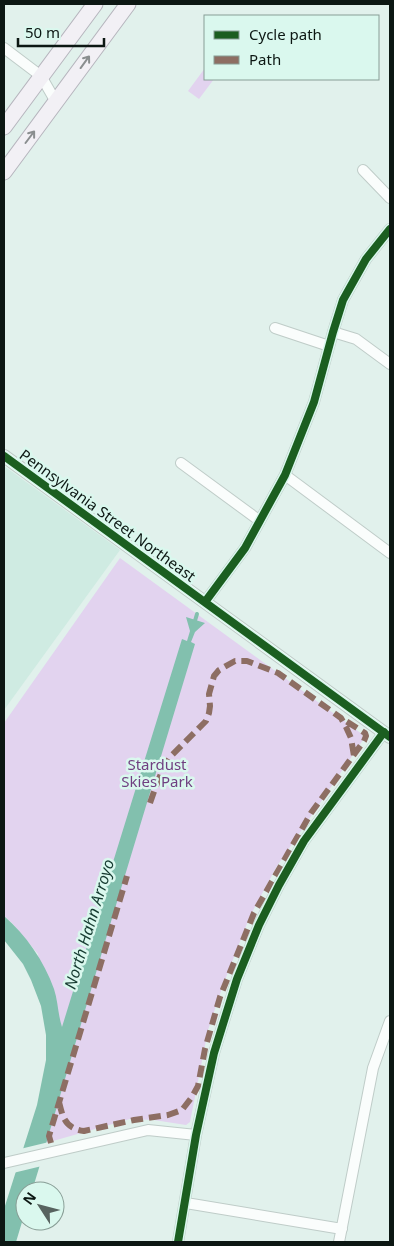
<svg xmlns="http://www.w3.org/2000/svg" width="394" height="1246" font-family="'Noto Sans',sans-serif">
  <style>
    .built { fill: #cfebe2 }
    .green { fill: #e2d3ef }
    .water { fill: #82c0ae }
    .pier { fill: #e1f1ec }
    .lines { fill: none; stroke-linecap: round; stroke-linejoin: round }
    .stream { stroke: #82c0ae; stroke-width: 4 }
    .minor-casing { stroke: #bfccc8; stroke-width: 12 }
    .tertiary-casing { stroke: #bfccc8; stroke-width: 14 }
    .primary-casing { stroke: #b6b5bd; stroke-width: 17 }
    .minor { stroke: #fafdfc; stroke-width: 10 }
    .tertiary { stroke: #fafdfc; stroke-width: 12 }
    .primary { stroke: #f2f0f5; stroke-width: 15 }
    .quiet { stroke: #8d6e63; stroke-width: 6; stroke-dasharray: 12 6; stroke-linecap: butt }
    .cycleway-casing { stroke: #daf8ee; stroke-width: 11 }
    .cycleway { stroke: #1b5e20; stroke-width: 8 }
    .oneway { stroke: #8a8e8f }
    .labels { text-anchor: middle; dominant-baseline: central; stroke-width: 5; stroke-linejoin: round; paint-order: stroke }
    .street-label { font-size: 15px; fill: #0c1713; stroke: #daf8ee }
    .park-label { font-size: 15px; fill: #703f81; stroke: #daf8ee }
    .water-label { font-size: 16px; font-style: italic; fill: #163b31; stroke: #daf8ee }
  </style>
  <rect width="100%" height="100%" fill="#e1f1ec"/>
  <path class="built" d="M 4,466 L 120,550 L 4,710 Z"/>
  <path class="green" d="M 205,68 L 205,79 L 214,79 L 199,99 L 188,91 Z
    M 120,558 L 362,734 L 363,740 L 277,866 L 250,916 L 223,985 L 208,1030 L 190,1122 L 186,1125 L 154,1120 L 130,1119 L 46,1143 L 55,1111 L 38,954 L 12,923 L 4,916 L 4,723 Z"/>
  <path class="water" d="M 186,617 L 205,623 L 195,632 L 191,642 L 195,644 L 110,925 L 39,1168 L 32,1191 L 25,1191 L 25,1212 L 16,1242 L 4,1242 L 4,1209 L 37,1105 L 46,1060 L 46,1035 L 41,1006 L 31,980 L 23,964 L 4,940 L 4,916 C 26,935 44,961 54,989 C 58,1001 58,1015 62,1027 L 182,639 L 187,641 L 190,631 Z"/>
  <path class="pier" d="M 49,1142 L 42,1166 L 13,1173 L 20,1149 Z"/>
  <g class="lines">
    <path class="stream" d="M 194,624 L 197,614"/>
    <g class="minor-casing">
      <path id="minor" d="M 4,48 L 41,76 L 56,102
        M 363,170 L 390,198
        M 275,328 L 329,346
        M 333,332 L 356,339 L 390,364
        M 181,463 L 260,521
        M 285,475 L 390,553
        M 205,602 L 245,548 L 285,475 L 314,402 L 333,332 L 343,300 L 366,259 L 390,229
        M 4,1163 L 148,1130 L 196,1135
        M 186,1203 L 342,1229
        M 178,1242 L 196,1135 L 214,1053 L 237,979 L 259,925 L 279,885 L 304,841 L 384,732
        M 339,1242 L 373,1068 L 390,1021"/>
    </g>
    <g class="tertiary-casing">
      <path id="tertiary" d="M 4,456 L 390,737"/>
    </g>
    <g class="primary-casing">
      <path id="primary" d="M 4,127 L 95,4
        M 4,172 L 128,4"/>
    </g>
    <use href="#minor" class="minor"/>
    <use href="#tertiary" class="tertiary"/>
    <use href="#primary" class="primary"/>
    <path class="quiet" d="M 150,803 C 156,786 161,770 171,756 L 206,721 L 209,713 L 210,706 L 209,694 L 214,676 L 219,670 L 235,661 L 247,661 L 278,673 L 341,718 L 346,727 L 351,738 L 354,756
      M 59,1102 C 63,1118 65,1128 84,1131 L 134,1120 L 168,1115 L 182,1110 L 192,1097 L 198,1086 L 205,1049 L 220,997 L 254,913 L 311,813 L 364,741 L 366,736 L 365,733 L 341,718
      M 51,1143 L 49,1136 L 127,876"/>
    <g class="cycleway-casing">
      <path id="cycleway" d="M 4,456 L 390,737
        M 205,602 L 245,548 L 285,475 L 314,402 L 333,332 L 343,300 L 366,259 L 390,229
        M 178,1242 L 196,1135 L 214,1053 L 237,979 L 259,925 L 279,885 L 304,841 L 384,732"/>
    </g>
    <use href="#cycleway" class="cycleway"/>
  </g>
  <defs><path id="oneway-shaft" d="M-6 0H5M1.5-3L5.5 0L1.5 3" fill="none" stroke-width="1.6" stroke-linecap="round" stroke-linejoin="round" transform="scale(1.25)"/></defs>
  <g class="oneway">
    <use href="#oneway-shaft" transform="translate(85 62) rotate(-54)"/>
    <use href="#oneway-shaft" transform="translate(30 137) rotate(-53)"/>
  </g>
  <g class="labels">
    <g class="street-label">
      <text transform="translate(108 515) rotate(36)">Pennsylvania Street Northeast</text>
    </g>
    <g class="park-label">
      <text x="157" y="764">Stardust<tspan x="157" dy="17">Skies Park</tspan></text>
    </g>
    <g class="water-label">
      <text transform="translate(89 924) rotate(-73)">North Hahn Arroyo</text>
    </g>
  </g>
  <rect width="394" height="1246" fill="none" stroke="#0c1713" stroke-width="10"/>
  <rect x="204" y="15" width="175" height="65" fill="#daf8ee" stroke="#889e96"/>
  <rect x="214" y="31" width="25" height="8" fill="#1b5e20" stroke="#889e96"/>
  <text x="249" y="40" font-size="15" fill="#0c1713">Cycle path</text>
  <rect x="214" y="56" width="25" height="8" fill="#8d6e63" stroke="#889e96"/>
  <text x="249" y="65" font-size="15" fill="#0c1713">Path</text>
  <g transform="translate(40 1206) rotate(306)"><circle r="24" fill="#daf8ee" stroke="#889e96"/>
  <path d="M0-4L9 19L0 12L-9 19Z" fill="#57635f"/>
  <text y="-8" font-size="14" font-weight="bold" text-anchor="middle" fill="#0c1713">N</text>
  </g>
  <path d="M18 38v8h86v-8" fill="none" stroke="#0c1713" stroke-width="2.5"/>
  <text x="25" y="38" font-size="15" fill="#0c1713" stroke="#daf8ee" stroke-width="4" paint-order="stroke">50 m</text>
</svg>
